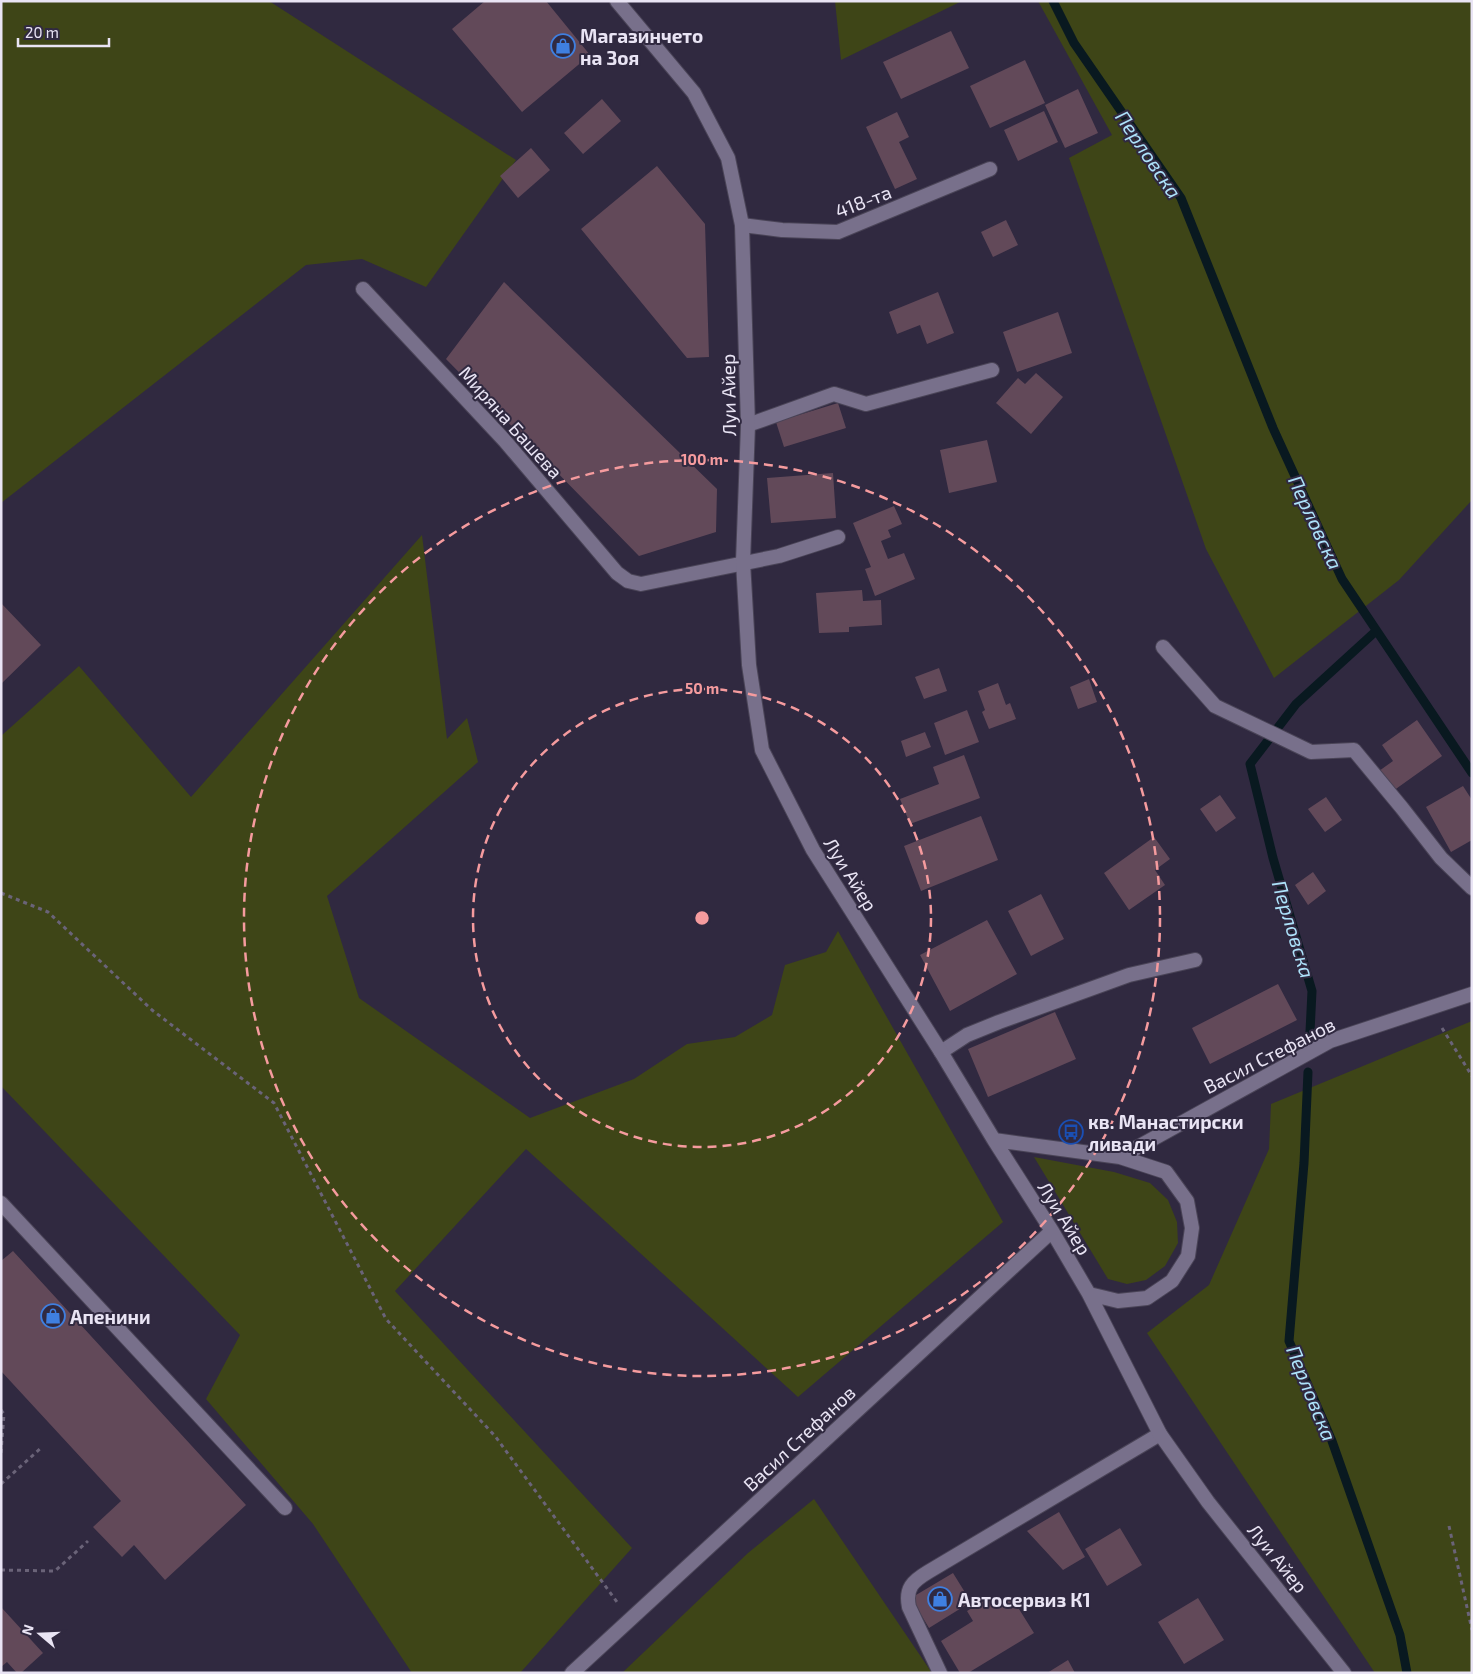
<svg xmlns="http://www.w3.org/2000/svg" width="1473" height="1674" font-family="'Exo 2',sans-serif">
  <style>
    .green { fill: #3e4517 }
    .lines { fill: none; stroke-linecap: round; stroke-linejoin: round }
    .stream { stroke: #091920; stroke-width: 9 }
    .building { fill: #624959 }
    .service-casing { stroke: #4a4457; stroke-width: 16 }
    .minor-casing { stroke: #4a4457; stroke-width: 16 }
    .path { stroke: #6a6378; stroke-width: 3; stroke-dasharray: 4 4; stroke-linecap: butt }
    .service { stroke: #78708b; stroke-width: 14 }
    .minor { stroke: #78708b; stroke-width: 14 }
    .ring { fill: none; stroke: #f59b9e; stroke-width: 2.5; stroke-dasharray: 9 6 }
    .labels { text-anchor: middle; dominant-baseline: central; stroke-width: 4; stroke-linejoin: round; paint-order: stroke }
    .poi-label { font-size: 19px; font-weight: bold; fill: #e9e4f4; stroke: #302940; text-anchor: start }
    .street-label { font-size: 19px; fill: #e9e4f4; stroke: #302940 }
    .water-label { font-size: 20px; font-style: italic; fill: #ade2fa; stroke: #302940 }
    .centre { fill: #f59b9e; stroke: #302940; stroke-width: 2.5 }
    .ring-label { font-size: 15px; text-anchor: middle; font-weight: bold; fill: #f59b9e; stroke: #302940; stroke-width: 4; stroke-linejoin: round; paint-order: stroke }
  </style>
  <rect width="100%" height="100%" fill="#302940"/>
  <path class="green" d="M 1,1 L 269,1 L 516,160 L 426,287 L 362,259 L 306,265 L 1,503 Z
    M 835,1 L 962,1 L 841,60 Z
    M 1038,1 L 1472,1 L 1472,500 L 1399,580 L 1274,678 L 1206,549 L 1069,158 L 1112,135 Z
    M 422,535 L 447,739 L 467,718 L 478,762 L 327,896 L 359,998 L 530,1118 L 634,1079 L 687,1044 L 735,1037 L 772,1015 L 785,965 L 826,952 L 838,931 L 1003,1222 L 798,1397 L 526,1149 L 395,1291 L 632,1548 L 520,1673 L 412,1673 L 313,1524 L 206,1399 L 240,1335 L 1,1086 L 1,736 L 79,666 L 191,797 Z
    M 1472,1021 L 1472,1673 L 1375,1673 L 1147,1333 L 1209,1285 L 1269,1149 L 1271,1104 Z
    M 1034,1157 L 1114,1172 L 1150,1183 L 1168,1200 L 1177,1222 L 1178,1243 L 1165,1266 L 1146,1280 L 1127,1284 L 1108,1279 Z
    M 814,1499 L 932,1673 L 622,1673 L 748,1553 Z"/>
  <g class="lines">
    <path class="stream" d="M 1053,1 L 1074,43 L 1181,198 L 1273,428 L 1342,579 L 1472,773
      M 1310,1032 L 1312,991 L 1273,858 L 1250,764 L 1296,704 L 1376,631
      M 1308,1072 L 1304,1163 L 1289,1341 L 1332,1441 L 1400,1635 L 1407,1673"/>
  </g>
  <path class="building" d="M 485,1 L 546,1 L 590,55 L 522,112 L 452,29 Z
    M 951,31 L 969,68 L 901,99 L 883,62 Z
    M 1025,60 L 1045,103 L 990,128 L 970,86 Z
    M 1078,89 L 1098,133 L 1065,148 L 1045,105 Z
    M 602,99 L 621,121 L 583,154 L 564,133 Z
    M 1044,111 L 1058,142 L 1018,161 L 1004,130 Z
    M 897,112 L 909,137 L 899,142 L 917,179 L 895,189 L 866,127 Z
    M 531,148 L 550,170 L 518,198 L 500,176 Z
    M 657,166 L 705,224 L 709,357 L 687,358 L 581,229 Z
    M 1006,220 L 1018,245 L 993,257 L 981,232 Z
    M 504,282 L 717,489 L 716,532 L 639,556 L 446,359 Z
    M 938,292 L 954,333 L 927,344 L 920,325 L 897,334 L 889,312 Z
    M 1058,312 L 1072,353 L 1017,372 L 1003,332 Z
    M 1036,373 L 1063,397 L 1031,434 L 996,403 L 1018,378 L 1025,384 Z
    M 838,403 L 846,428 L 784,447 L 776,422 Z
    M 987,440 L 997,482 L 949,493 L 940,450 Z
    M 833,473 L 836,518 L 771,523 L 767,478 Z
    M 894,506 L 902,524 L 888,530 L 891,537 L 881,541 L 888,559 L 904,553 L 915,579 L 875,596 L 865,569 L 871,567 L 853,523 Z
    M 862,590 L 863,601 L 881,600 L 882,625 L 849,627 L 849,632 L 819,633 L 816,593 Z
    M 1,603 L 41,645 L 1,684 Z
    M 939,668 L 947,691 L 924,699 L 915,677 Z
    M 1089,679 L 1097,702 L 1078,709 L 1070,687 Z
    M 998,683 L 1006,705 L 1010,703 L 1016,719 L 989,729 L 982,712 L 985,710 L 978,691 Z
    M 967,710 L 979,742 L 945,755 L 934,723 Z
    M 1417,720 L 1442,756 L 1393,791 L 1379,771 L 1393,761 L 1382,745 Z
    M 925,732 L 931,747 L 906,757 L 901,741 Z
    M 964,755 L 980,798 L 910,824 L 900,799 L 939,784 L 933,767 Z
    M 1463,786 L 1472,800 L 1472,840 L 1451,852 L 1426,807 Z
    M 1220,795 L 1236,818 L 1216,832 L 1200,809 Z
    M 1326,797 L 1342,820 L 1325,832 L 1308,809 Z
    M 981,816 L 998,860 L 921,891 L 904,846 Z
    M 1154,837 L 1170,859 L 1155,870 L 1165,885 L 1129,910 L 1104,873 Z
    M 1313,872 L 1326,891 L 1308,905 L 1295,885 Z
    M 1041,894 L 1064,939 L 1031,956 L 1008,911 Z
    M 987,920 L 1017,974 L 950,1011 L 920,955 Z
    M 1278,984 L 1297,1020 L 1210,1064 L 1192,1028 Z
    M 1055,1012 L 1076,1059 L 988,1097 L 968,1049 Z
    M 13,1251 L 246,1505 L 165,1580 L 134,1545 L 122,1557 L 93,1527 L 121,1501 L 1,1371 L 1,1261 Z
    M 1059,1512 L 1085,1557 L 1063,1570 L 1027,1531 Z
    M 1120,1528 L 1142,1565 L 1107,1586 L 1085,1549 Z
    M 953,1573 L 971,1602 L 929,1628 L 911,1598 Z
    M 992,1596 L 998,1606 L 1012,1598 L 1034,1633 L 968,1673 L 960,1673 L 941,1641 L 973,1621 L 967,1611 Z
    M 1198,1598 L 1224,1640 L 1184,1664 L 1158,1622 Z
    M 1,1607 L 43,1653 L 21,1673 L 17,1673 L 7,1662 L 1,1667 Z
    M 1068,1660 L 1075,1673 L 1047,1673 Z"/>
  <g class="lines">
    <g class="service-casing">
      <path id="service" d="M 742,225 L 782,230 L 838,232 L 990,169
        M 363,289 L 505,441 L 617,573 L 628,581 L 641,584 L 779,556 L 838,537
        M 748,425 L 834,394 L 866,404 L 992,370
        M 1163,647 L 1215,706 L 1311,752 L 1354,750 L 1402,808 L 1441,858 L 1472,888
        M 941,1052 L 967,1035 L 999,1022 L 1129,975 L 1195,960
        M 1,1203 L 285,1508
        M 940,1673 L 909,1607 C 905,1588 913,1581 928,1572 L 1160,1434"/>
    </g>
    <g class="minor-casing">
      <path id="minor" d="M 617,1 L 694,93 L 728,158 L 742,225 L 748,425 L 743,562 L 749,665 L 762,750 L 813,850 L 941,1052 L 994,1140 L 1052,1231 L 1089,1294 L 1160,1434 L 1208,1502 L 1344,1673
        M 994,1140 L 1120,1157 L 1166,1172 L 1187,1201 L 1192,1228 L 1188,1256 L 1172,1281 L 1147,1298 L 1118,1301 L 1089,1294
        M 1120,1157 L 1330,1041 L 1472,994
        M 572,1673 L 1052,1231"/>
    </g>
    <path class="path" d="M 1,893 L 48,912 L 152,1010 L 274,1103 L 386,1319 L 495,1436 L 617,1602
      M 1442,1028 L 1472,1076
      M 1,1410 L 4,1414 L 1,1453
      M 1,1484 L 41,1448
      M 1449,1526 L 1472,1630
      M 1,1570 L 55,1571 L 88,1541"/>
    <use href="#service" class="service"/>
    <use href="#minor" class="minor"/>
  </g>
  <g class="ring">
    <circle cx="702" cy="918" r="229"/>
    <circle cx="702" cy="918" r="458"/>
  </g>
  <defs>
    <g id="shop-ring" transform="scale(1.25)"><circle r="9.5" fill="#302940" stroke="#3f7fe0" stroke-width="1.5"/><path d="M-5-2.5h2.3a2.7 3.5 0 0 1 5.4 0H5L5.5 6h-11ZM-1.5-2.5h3a1.5 2.3 0 0 0-3 0Z" fill="#3f7fe0"/></g>
    <g id="bus-ring" transform="scale(1.25)"><circle r="9.5" fill="#302940" stroke="#1a4fb4" stroke-width="1.5"/><path d="M-5-6H5V4H4V6H2V4H-2V6H-4V4H-5ZM-3.5-4V0h7V-4ZM-3.5 1.2v1.5H-2V1.2ZM2 1.2v1.5H3.5V1.2Z" fill="#1a4fb4"/></g>
  </defs>
  <g fill-rule="evenodd">
    <use href="#shop-ring" x="563" y="46"/>
    <use href="#bus-ring" x="1071" y="1132"/>
    <use href="#shop-ring" x="53" y="1316"/>
    <use href="#shop-ring" x="940" y="1599"/>
  </g>
  <g class="labels">
    <g class="poi-label">
      <text x="580" y="35">Магазинчето<tspan x="580" dy="22">на Зоя</tspan></text>
      <text x="1088" y="1121">кв. Манастирски<tspan x="1088" dy="22">ливади</tspan></text>
      <text x="70" y="1316">Апенини</text>
      <text x="958" y="1599">Автосервиз К1</text>
    </g>
    <g class="street-label">
      <text transform="translate(863 201) rotate(-21)">418-та</text>
      <text transform="translate(728 395) rotate(-91)">Луи Айер</text>
      <text transform="translate(511 422) rotate(48)">Миряна Башева</text>
      <text transform="translate(851 874) rotate(58)">Луи Айер</text>
      <text transform="translate(1269 1055) rotate(-27)">Васил Стефанов</text>
      <text transform="translate(1065 1218) rotate(58)">Луи Айер</text>
      <text transform="translate(799 1438) rotate(-43)">Васил Стефанов</text>
      <text transform="translate(1278 1558) rotate(51)">Луи Айер</text>
    </g>
    <g class="water-label">
      <text transform="translate(1149 154) rotate(56)">Перловска</text>
      <text transform="translate(1316 522) rotate(65)">Перловска</text>
      <text transform="translate(1294 929) rotate(73)">Перловска</text>
      <text transform="translate(1312 1393) rotate(68)">Перловска</text>
    </g>
  </g>
  <circle cx="702" cy="918" r="8" class="centre"/>
  <g class="ring-label">
    <text x="702" y="465">100 m</text>
    <text x="702" y="694">50 m</text>
  </g>
  <rect width="1473" height="1674" fill="none" stroke="#e9e4f4" stroke-width="5"/>
  <g transform="translate(40 1634) rotate(289)" stroke="#302940" stroke-width="4" paint-order="stroke">
  <path d="M0-4L9 19L0 12L-9 19Z" fill="#e9e4f4"/>
  <text y="-8" font-size="14" font-weight="bold" text-anchor="middle" fill="#e9e4f4">N</text>
  </g>
  <path d="M18 38v8h91v-8" fill="none" stroke="#e9e4f4" stroke-width="2.5"/>
  <text x="25" y="38" font-size="15" fill="#e9e4f4" stroke="#302940" stroke-width="4" paint-order="stroke">20 m</text>
</svg>
